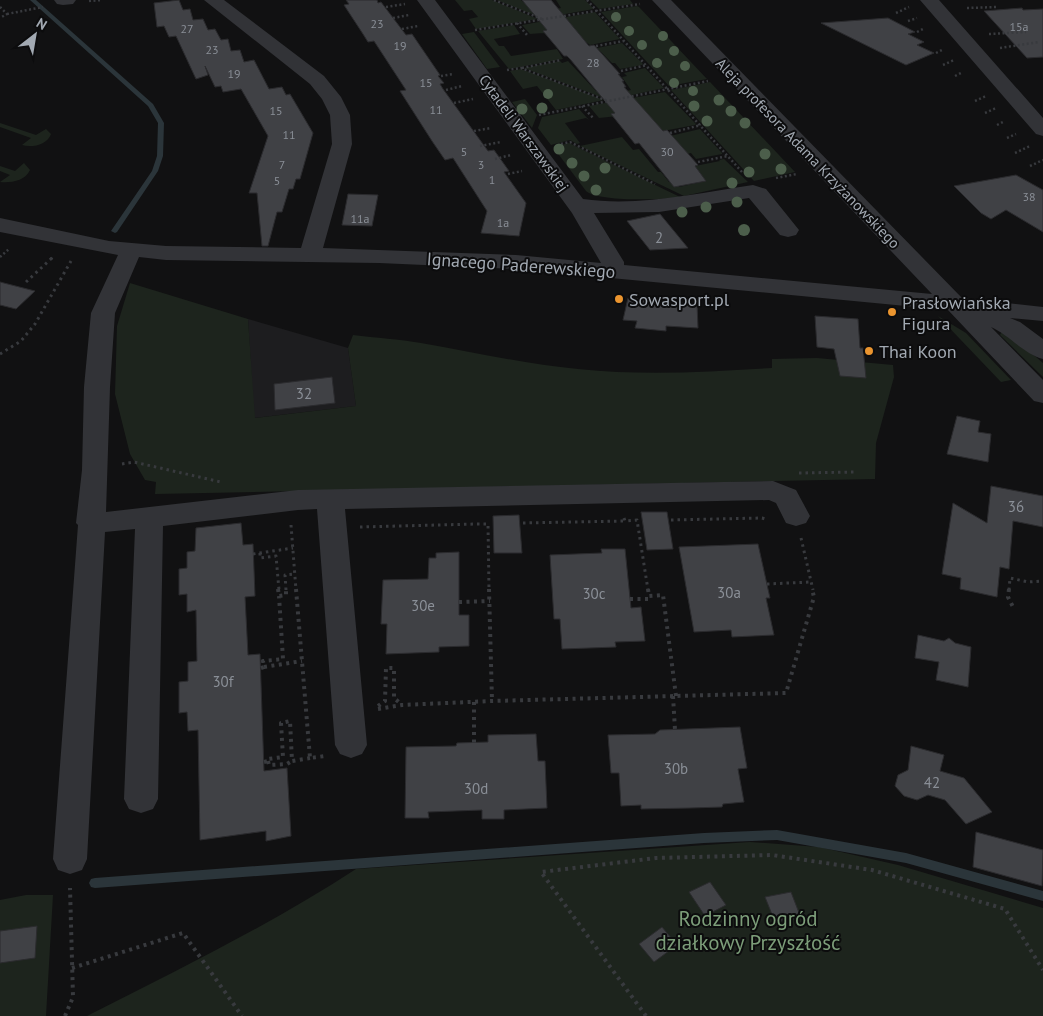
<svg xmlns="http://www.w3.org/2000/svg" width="1043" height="1016" font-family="'PT Sans',sans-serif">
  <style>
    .built { fill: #1d1d1f }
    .green { fill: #1d241d }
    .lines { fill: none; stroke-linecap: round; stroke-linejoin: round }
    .stream { fill: #2b353a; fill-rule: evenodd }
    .building { fill: #404145; stroke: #2b2b2e }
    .path-far2 { stroke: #383a3e; stroke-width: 2.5; stroke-dasharray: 2 2.5; stroke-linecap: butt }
    .path-far1 { stroke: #383a3e; stroke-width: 3; stroke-dasharray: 2.5 4; stroke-linecap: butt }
    .path { stroke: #383a3e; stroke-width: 4; stroke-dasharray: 3 4.5; stroke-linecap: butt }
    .minor { fill: #323337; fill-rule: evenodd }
    .tree { fill: #4c5e4b }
    .poi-dot { fill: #eb952f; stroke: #0c0c0d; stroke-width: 2 }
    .labels { text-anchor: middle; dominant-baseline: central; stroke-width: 4; stroke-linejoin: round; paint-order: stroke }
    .far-number-label { font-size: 12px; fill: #8a8f97 }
    .far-street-label { font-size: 15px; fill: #a2a9b2; stroke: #0c0c0d }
    .number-label { font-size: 15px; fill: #8a8f97 }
    .street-label { font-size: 18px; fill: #a2a9b2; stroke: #0c0c0d }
    .poi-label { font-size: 18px; fill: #a2a9b2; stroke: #0c0c0d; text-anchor: start }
    .near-park-label { font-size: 21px; fill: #7c9d79; stroke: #0c0c0d }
  </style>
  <rect width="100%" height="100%" fill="#111112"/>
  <path class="built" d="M 248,319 L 348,348 L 356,406 L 254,418 Z"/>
  <path class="green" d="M 455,0 L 492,0 L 538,19 L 476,29 L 469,19 L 478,17 L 472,10 L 464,11 Z
    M 497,0 L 521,0 L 536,13 L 561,8 L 556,0 L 585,0 L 594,9 L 542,18 Z
    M 590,0 L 630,0 L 633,4 L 599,9 Z
    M 637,6 L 639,7 L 707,79 L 669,86 L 601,12 Z
    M 595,12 L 620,39 L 590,45 C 578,33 545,32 530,34 L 522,25 Z
    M 514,25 L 520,34 L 494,39 L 499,46 L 504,46 L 511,56 L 557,49 L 563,59 L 509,69 L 478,31 Z
    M 474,32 L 500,67 L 487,69 L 462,34 Z
    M 622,43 L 643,64 L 642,65 L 620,69 L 615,63 L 612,63 L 597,48 Z
    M 560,61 L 562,63 L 568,61 L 596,91 L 600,91 L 605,95 L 631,90 L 622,77 L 627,76 L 624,73 L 645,68 L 664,88 L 609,100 L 524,68 Z
    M 521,69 L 604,100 L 556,110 L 537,86 L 523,89 L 510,71 Z
    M 710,82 L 795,172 L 754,181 L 671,90 Z
    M 665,92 L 696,124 L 695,125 L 663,131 L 618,116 L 599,118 L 589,106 Z
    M 525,99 L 537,115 L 532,128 L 512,102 Z
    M 579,109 L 589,120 L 586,118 L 565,123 L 580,143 L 577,144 L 570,140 L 551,145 L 538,128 L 542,117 Z
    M 0,123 L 36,135 L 46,129 L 51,134 C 47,145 32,148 22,145 L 31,138 L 0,127 Z
    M 700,129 L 722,153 L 722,154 L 696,159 L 691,153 L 687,154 L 670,136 Z
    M 622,137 L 633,150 L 639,149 L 658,172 L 661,172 L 669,182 L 674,181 L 679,187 L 706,181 L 695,166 L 720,161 L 719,160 L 724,159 L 748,182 L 684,196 L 580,146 Z
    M 569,143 L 680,197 C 662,200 599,202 586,191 L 553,147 Z
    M 24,163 L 30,170 C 25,181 11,183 0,182 L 10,175 L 0,171 L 0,166 L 15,171 Z
    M 130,283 L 248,319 L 255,418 L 356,406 L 348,348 L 353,335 C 376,338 399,339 421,343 C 473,352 525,364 578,369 C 644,376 707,372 772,368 L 772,359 L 817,358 L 893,365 L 894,377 L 876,443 L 875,479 L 155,494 L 156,482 L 145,480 L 130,454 L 115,394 L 117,326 Z
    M 938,316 L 966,333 L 1011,380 L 1001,382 Z
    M 1002,331 L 1007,332 L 1043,363 L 1043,377 L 1000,335 Z
    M 750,842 L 819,847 L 898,865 L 1043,908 L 1043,1016 L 87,1016 C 178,970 270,925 356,869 Z
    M 26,895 L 53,895 L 46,1016 L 0,1016 L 0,900 Z"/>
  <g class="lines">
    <path class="stream" d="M 30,0 L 36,0 L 153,104 L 164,123 L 163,156 L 158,171 L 117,232 L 115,233 L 111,231 L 152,171 L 157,156 L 158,123 L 148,106 Z
      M 777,830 L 906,853 L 1043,891 L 1043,901 L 906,863 L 777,840 L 704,843 L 95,888 L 91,887 L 89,883 L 91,879 L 95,878 L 704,833 Z"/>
  </g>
  <path class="building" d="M 179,0 L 183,10 L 190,9 L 193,20 L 203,19 L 208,30 L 215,29 L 221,40 L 228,39 L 231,51 L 240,50 L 244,62 L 254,60 L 269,89 L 282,87 L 286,95 L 290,94 L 313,133 L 300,179 L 296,179 L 293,189 L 289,189 L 282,212 L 277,212 L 268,246 L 262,246 L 257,193 L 249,193 L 268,136 L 241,89 L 223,92 L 221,86 L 215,87 L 205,66 L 208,75 L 196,79 L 176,36 L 169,37 L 164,26 L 157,27 L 154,3 Z
    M 346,0 L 377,0 L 378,3 L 381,2 L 406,35 L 412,34 L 440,75 L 438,76 L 444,83 L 440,84 L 443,89 L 488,151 L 494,150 L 509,171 L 504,172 L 526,203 L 519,236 L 481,233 L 487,211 L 453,158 L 445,160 L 432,141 L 400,91 L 406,90 L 374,41 L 368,42 L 363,34 L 344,5 L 349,4 Z
    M 522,0 L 551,0 L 589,46 L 594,45 L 620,74 L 618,74 L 624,81 L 622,81 L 626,87 L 624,87 L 663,131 L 667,130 L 698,165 L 695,166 L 706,181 L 674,187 L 639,143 L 635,144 L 611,114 L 615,113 L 570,59 L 567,56 L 564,56 L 543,31 L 547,30 Z
    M 1022,8 L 1023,10 L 1043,9 L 1043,57 L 1027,58 L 984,11 Z
    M 888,18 L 915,32 L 908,34 L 924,42 L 917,45 L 934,53 L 906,65 L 821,23 Z
    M 1016,175 L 1043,190 L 1043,232 L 1006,210 L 991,219 L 981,213 L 954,186 Z
    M 348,194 L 378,195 L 372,226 L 342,225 Z
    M 660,214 L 688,248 L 650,250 L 627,221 Z
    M 0,282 L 35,291 L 16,309 L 0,305 Z
    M 628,298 L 697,304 L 698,328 L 666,326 L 666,331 L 635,328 L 637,321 L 623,320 Z
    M 815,316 L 858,319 L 860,348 L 863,348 L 866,378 L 840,376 L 834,349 L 817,347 Z
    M 332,377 L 335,403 L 275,410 L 274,384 Z
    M 957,416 L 980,421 L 978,432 L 991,434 L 988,462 L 947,454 Z
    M 991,486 L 1043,496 L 1043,527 L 1013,521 L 1009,569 L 1000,567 L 997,597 L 960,589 L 961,578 L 942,574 L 953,503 L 987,523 Z
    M 641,512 L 667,512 L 673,549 L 647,550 Z
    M 519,515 L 522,553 L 494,553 L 493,516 Z
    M 241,523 L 243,545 L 253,544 L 255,596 L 245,597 L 248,655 L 260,654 L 264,771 L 287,768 L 291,836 L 266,841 L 266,831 L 200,840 L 198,730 L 188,731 L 187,712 L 179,713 L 179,682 L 188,681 L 188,662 L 197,661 L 196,610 L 187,612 L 187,594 L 179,595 L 179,569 L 187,568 L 187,552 L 195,551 L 196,528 Z
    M 758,544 L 770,598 L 766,598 L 774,635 L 732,637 L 731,630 L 694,632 L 679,547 Z
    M 601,549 L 625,549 L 631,608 L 641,607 L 645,641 L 615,642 L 616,647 L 562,649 L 560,619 L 554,619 L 550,555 L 602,553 Z
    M 459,552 L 459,615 L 469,615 L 469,646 L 439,647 L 439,652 L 386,654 L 387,624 L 381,624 L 383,580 L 428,579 L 429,558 L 436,558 L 436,553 Z
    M 918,635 L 944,641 L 949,638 L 955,643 L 971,647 L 968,687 L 936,680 L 939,662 L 915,658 Z
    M 740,727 L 747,768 L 738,769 L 744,802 L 723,804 L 722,807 L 690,808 L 641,809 L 641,805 L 621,806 L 619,773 L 611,773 L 608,735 L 655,734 L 660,730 Z
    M 536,734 L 538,761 L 545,761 L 547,808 L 504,810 L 504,819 L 482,819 L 482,810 L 428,812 L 429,818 L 405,818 L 406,747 L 456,746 L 457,743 L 488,742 L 488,735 Z
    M 911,746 L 944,755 L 940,771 L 964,778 L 992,812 L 966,824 L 945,800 L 928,795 L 917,800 L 904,796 L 895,786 L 898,775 L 908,770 Z
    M 976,832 L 1043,850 L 1042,886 L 973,867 Z
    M 710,882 L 726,905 L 705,916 L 689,892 Z
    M 791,892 L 801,918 L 775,922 L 765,897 Z
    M 37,926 L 35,958 L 0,963 L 0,931 Z
    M 662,927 L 677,945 L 654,962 L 639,944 Z"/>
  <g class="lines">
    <path class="path-far2" d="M 494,0 L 542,19
      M 587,0 L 742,172
      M 89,1 L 102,0
      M 0,7 L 7,14 L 0,18
      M 386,7 L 405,4
      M 967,8 L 997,7
      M 896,13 L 909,7
      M 7,14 L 43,7
      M 393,18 L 409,15
      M 908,21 L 917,18
      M 517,23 L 527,35
      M 402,29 L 418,26
      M 475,30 L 640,4
      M 917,32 L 925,28
      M 989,34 L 1026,32
      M 596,46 L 624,41
      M 1000,48 L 1039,42
      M 936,53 L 944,49
      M 943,65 L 954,60
      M 522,68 L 561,60
      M 507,70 L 521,68 L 608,101
      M 621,71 L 647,65
      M 441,76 L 453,74
      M 955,76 L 963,72
      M 446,90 L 462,86
      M 975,101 L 986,96
      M 454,103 L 473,99
      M 582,106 L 594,119
      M 985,113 L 996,108
      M 539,115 L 708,81
      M 997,125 L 1005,121
      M 474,131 L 491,128
      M 670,133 L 701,125
      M 1007,138 L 1016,134
      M 561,144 L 570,142 L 655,184
      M 480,146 L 501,142
      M 1015,153 L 1030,146
      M 495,159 L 511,155
      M 698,162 L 728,156
      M 1030,166 L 1043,160
      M 508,174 L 522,171
      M 776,178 L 797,174
      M 0,257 L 9,249
      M 51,259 L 53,257"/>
    <path class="path-far1" d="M 26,282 L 53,257
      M 0,354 L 21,341 L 35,324 L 71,261
      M 122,464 L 134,462 L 221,482
      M 799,473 L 855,472
      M 624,518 L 625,521 L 637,520 L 648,590
      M 671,520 L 762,518 L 768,520
      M 523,523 L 625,521
      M 477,524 L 488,524 L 489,590
      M 291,525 L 296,590
      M 360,527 L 477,524
      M 801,538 L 813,590
      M 260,553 L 260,558 L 276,556 L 279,590
      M 253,554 L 293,548
      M 767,584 L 811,582
      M 286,590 L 285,575 L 295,574
      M 1009,590 L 1010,578 L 1028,582 L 1043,581"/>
    <path class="path" d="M 278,589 L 279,596 L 286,595 L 286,589
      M 296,589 L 310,758 L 325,756
      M 489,589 L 492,701
      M 648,589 L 649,596 L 663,595 L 676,696
      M 1009,589 L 1008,597 L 1014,609
      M 630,599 L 649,599 L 649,596
      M 459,602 L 490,601
      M 264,667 L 302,661
      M 261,668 L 264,667 L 263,661 L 283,659 L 279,596
      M 673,696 L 675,730
      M 474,702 L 474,743
      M 378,706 L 385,701 L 386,668 L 394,668 L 394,698 L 401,704
      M 378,709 L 402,705 L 492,701 L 786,693 L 814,597 L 812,589
      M 268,761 L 269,765 L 287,764 L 292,761
      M 264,762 L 268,761 L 268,759 L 283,757 L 281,723 L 290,721 L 292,761 L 310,758
      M 72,968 L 183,933 L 242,1016
      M 65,1016 L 73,997 L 70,888
      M 646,1016 L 541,872 L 656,858 L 772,855 L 872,870 L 1005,909 L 1043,970"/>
    <path class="minor" d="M 54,0 L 76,0 L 73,4 L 63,5 L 57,4 Z
      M 204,0 L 224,0 L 324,76 L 341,97 L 350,115 L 352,144 L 323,248 L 516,255 L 601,263 L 572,213 L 417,0 L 435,0 L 583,199 C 639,207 698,193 753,185 L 766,189 L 799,230 L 796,235 L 788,237 L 780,235 L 749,198 L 659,212 L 594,213 L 624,262 L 624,265 L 932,294 L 652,0 L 671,0 L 962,298 L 1043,307 L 1043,321 L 1010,318 L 1020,322 L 1043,339 L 1043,359 C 1024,354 1009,335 991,327 L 1043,380 L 1043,403 L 1034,401 L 948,310 L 516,269 L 379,263 L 166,260 L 139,257 L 115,313 L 110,387 L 106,512 L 298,490 L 773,481 L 796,490 L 810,516 L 806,523 L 796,526 L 786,523 L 776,503 L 769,500 L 345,509 L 367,745 L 362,754 L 351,758 L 340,754 L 335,745 L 317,509 L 298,510 L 163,526 L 158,799 L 153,809 L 141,813 L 129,809 L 124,799 L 135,529 L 105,532 L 87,859 L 82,870 L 70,874 L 58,870 L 53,859 L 78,525 L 76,523 L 82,470 L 84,387 L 91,313 L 118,255 L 0,232 L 0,218 L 109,241 L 166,246 L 301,248 L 332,144 L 330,115 L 322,99 L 310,84 Z
      M 920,0 L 939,0 L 1043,118 L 1043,136 L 1036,134 Z"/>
  </g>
  <g class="tree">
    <circle cx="616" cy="17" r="5"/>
    <circle cx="629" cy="31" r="5"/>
    <circle cx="663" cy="36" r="5"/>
    <circle cx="642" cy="45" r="5"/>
    <circle cx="674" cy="51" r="5"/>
    <circle cx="657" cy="63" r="5"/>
    <circle cx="685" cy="66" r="5"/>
    <circle cx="674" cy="83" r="5"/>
    <circle cx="693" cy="91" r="5"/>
    <circle cx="548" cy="94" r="5"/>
    <circle cx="719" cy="100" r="5.5"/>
    <circle cx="694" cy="106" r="5.5"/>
    <circle cx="542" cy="108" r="5.5"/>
    <circle cx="522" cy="109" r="5.5"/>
    <circle cx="731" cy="111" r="5.5"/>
    <circle cx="707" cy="121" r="5.5"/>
    <circle cx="745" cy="123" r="5.5"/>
    <circle cx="559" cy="149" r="5.5"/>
    <circle cx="765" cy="154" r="5.5"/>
    <circle cx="572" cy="163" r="5.5"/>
    <circle cx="605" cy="168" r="5.5"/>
    <circle cx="781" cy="169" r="5.5"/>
    <circle cx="749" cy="172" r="5.5"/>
    <circle cx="584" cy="176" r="5.5"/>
    <circle cx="732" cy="183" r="5.5"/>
    <circle cx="596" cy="190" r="5.5"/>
    <circle cx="737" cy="202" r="5.5"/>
    <circle cx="706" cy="207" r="5.5"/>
    <circle cx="682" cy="212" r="5.5"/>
    <circle cx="744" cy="230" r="6"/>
  </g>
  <g class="poi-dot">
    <circle cx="619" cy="299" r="5"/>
    <circle cx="892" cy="312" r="5"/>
    <circle cx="869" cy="351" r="5"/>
  </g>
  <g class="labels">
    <g class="far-number-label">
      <text x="377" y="23">23</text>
      <text x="1019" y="26">15a</text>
      <text x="187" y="28">27</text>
      <text x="400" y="45">19</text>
      <text x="212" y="49">23</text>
      <text x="593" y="62">28</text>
      <text x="234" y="73">19</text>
      <text x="426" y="82">15</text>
      <text x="436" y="109">11</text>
      <text x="276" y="110">15</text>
      <text x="289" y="134">11</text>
      <text x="464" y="151">5</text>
      <text x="667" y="151">30</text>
      <text x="282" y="164">7</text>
      <text x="481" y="164">3</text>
      <text x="492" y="179">1</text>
      <text x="277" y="180">5</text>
      <text x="1029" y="196">38</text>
      <text x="360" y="218">11a</text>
      <text x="503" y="222">1a</text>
    </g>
    <g class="far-street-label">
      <text transform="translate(524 133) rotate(54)">Cytadeli Warszawskiej</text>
      <text transform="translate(808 153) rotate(46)">Aleja profesora Adama Krzyżanowskiego</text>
    </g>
    <g class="number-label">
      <text x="659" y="237">2</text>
      <text x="304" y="393">32</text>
      <text x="1016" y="506">36</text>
      <text x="729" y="592">30a</text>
      <text x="594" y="593">30c</text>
      <text x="423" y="605">30e</text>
      <text x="223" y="681">30f</text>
      <text x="676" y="768">30b</text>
      <text x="932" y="782">42</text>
      <text x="476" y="788">30d</text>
    </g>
    <g class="street-label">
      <text transform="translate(521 265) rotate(4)">Ignacego Paderewskiego</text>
    </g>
    <g class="poi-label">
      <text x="629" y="299">Sowasport.pl</text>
      <text x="902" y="302">Prasłowiańska<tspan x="902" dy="21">Figura</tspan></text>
      <text x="879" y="351">Thai Koon</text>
    </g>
    <g class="near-park-label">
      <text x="748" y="918">Rodzinny ogród<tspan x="748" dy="24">działkowy Przyszłość</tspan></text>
    </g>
  </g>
  <g transform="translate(35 35) rotate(31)" stroke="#0c0c0d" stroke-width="4" paint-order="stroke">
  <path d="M0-4L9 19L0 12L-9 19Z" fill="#a2a9b2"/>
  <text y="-8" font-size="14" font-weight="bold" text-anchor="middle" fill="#a2a9b2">N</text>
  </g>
</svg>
